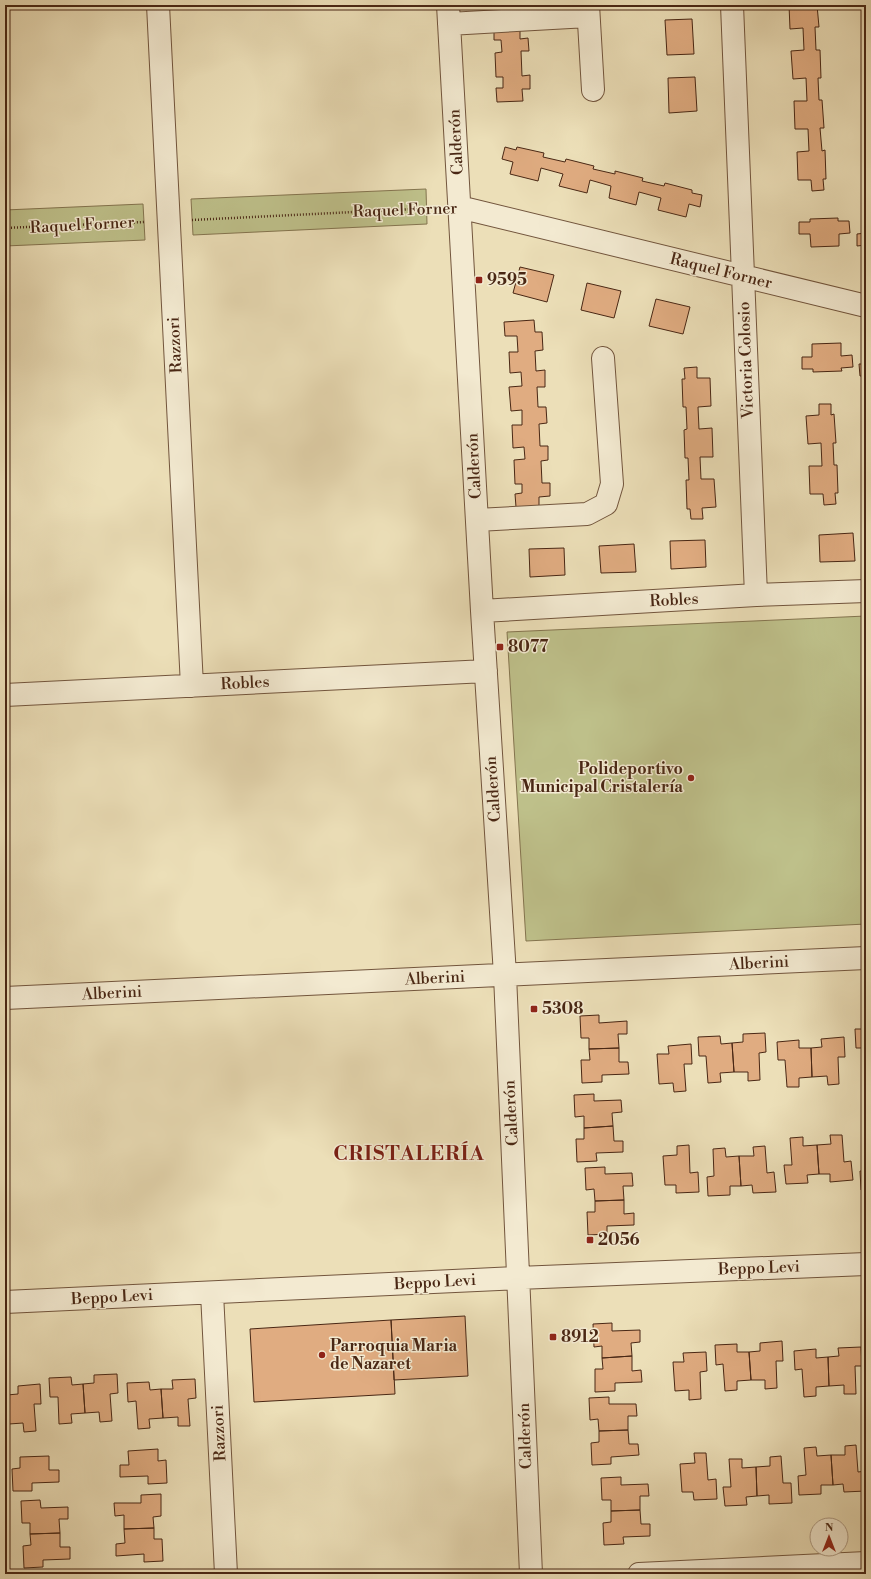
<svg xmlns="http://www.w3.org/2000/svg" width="871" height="1579" font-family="'Libre Bodoni',serif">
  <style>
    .green { fill: #bec08a; stroke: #84744f }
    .building { fill: #e0ac81; stroke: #492714 }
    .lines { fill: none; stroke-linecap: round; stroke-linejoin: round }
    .minor-casing { stroke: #72553d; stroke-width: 24 }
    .path { stroke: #492714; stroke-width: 2.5; stroke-dasharray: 1 2; stroke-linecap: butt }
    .minor { stroke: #f3ead1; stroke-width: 22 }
    .poi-dot { fill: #8f2418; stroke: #f3ead1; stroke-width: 1.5 }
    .labels { text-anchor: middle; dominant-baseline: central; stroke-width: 3; stroke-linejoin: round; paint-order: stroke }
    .street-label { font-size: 16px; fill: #492714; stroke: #f3ead1 }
    .poi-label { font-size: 16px; font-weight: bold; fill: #492714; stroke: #f3ead1; text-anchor: start }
    .district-label { font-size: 20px; font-weight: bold; letter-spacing: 1px; fill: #7a1f14; stroke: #f3ead1 }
  </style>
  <rect width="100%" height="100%" fill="#ecdfb8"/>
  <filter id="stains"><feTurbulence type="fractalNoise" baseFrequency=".005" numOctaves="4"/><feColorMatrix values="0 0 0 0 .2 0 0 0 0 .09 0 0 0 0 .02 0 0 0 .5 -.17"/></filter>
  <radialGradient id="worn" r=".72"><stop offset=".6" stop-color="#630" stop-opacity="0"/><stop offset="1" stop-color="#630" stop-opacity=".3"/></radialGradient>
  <path class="green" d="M 426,189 L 427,224 L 193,235 L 191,199 Z
    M 143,204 L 145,240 L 5,246 L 5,210 Z
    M 866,616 L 866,924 L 526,941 L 507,632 Z"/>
  <path class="building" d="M 492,5 L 518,5 L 518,9 L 492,11 Z
    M 789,5 L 817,5 L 819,27 L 815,27 L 816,50 L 820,50 L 821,78 L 818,78 L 819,100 L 822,100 L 824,128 L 820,128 L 822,151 L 825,150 L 826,179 L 823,179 L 824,190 L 812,191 L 811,180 L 798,180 L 797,152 L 809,151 L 808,129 L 795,129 L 794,101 L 807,101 L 806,78 L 793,79 L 791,51 L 804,50 L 803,28 L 790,29 Z
    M 692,19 L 694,54 L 667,55 L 665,20 Z
    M 520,27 L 520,39 L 528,38 L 529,51 L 521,51 L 522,76 L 530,75 L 530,89 L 522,89 L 523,101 L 497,102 L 496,88 L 503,88 L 503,77 L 496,77 L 495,53 L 502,52 L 501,40 L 494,40 L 494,29 Z
    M 695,77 L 697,111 L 669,113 L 668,78 Z
    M 505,147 L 516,150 L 517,147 L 544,153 L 543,157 L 565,162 L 566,159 L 594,166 L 593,169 L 615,174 L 615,171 L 643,178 L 642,181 L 664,186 L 665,183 L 692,190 L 692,193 L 702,195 L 700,207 L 689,204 L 686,217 L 658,210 L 661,198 L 639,192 L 636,205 L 609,198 L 611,186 L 590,180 L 587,193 L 559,186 L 563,174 L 541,168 L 538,181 L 510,174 L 513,162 L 502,159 Z
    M 838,218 L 838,221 L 849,221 L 850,233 L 839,234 L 839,246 L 811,247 L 810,234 L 799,234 L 799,222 L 810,222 L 810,219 Z
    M 866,233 L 866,245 L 857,246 L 857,234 Z
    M 520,267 L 554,275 L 547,302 L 513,293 Z
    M 587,283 L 621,291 L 614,318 L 581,310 Z
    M 656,299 L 690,307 L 683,334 L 649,326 Z
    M 534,320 L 535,332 L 542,332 L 543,350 L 535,351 L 536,371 L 545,370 L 545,387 L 537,387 L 538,407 L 546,407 L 547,423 L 539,424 L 540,446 L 548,446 L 548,460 L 541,461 L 542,483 L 550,483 L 550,496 L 539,497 L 539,506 L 516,507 L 515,494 L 522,493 L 522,484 L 515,484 L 514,460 L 525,459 L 524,447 L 513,448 L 512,425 L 522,425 L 522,410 L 511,411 L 509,387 L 522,386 L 521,372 L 510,373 L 509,352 L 518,352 L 517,336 L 505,336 L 504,322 Z
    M 841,343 L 841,356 L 852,355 L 853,367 L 841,368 L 842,371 L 813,372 L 813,369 L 802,369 L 802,357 L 812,357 L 812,344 Z
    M 859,364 L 866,364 L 866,376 L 860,376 Z
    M 697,367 L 697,378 L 710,378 L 711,406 L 698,407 L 699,429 L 712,428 L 713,457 L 700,457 L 701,479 L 714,479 L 716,507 L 702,508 L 703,519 L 691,519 L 690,509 L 687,509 L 686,480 L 689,480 L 688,458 L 685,458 L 684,430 L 687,429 L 686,407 L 683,407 L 682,379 L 685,379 L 684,368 Z
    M 819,404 L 831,404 L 831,415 L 834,414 L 836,443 L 833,443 L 834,465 L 837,465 L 838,493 L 835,493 L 836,504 L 824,505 L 823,494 L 810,494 L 809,466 L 822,466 L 821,443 L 808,444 L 806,416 L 819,415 Z
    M 853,533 L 855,561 L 820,562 L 819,535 Z
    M 705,540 L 706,567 L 671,569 L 670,541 Z
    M 634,544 L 636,572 L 601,573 L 599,546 Z
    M 564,548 L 565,575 L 530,577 L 529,549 Z
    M 599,1015 L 599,1023 L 627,1021 L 627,1034 L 618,1034 L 619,1048 L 589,1049 L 589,1038 L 581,1038 L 580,1016 Z
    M 855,1029 L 866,1029 L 866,1075 L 864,1048 L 856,1048 Z
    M 765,1033 L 766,1052 L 759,1053 L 760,1080 L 748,1081 L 748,1072 L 734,1072 L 732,1043 L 743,1042 L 743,1034 Z
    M 720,1036 L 721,1044 L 732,1043 L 734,1072 L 720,1073 L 721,1082 L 708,1083 L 706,1056 L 699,1056 L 698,1037 Z
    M 844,1037 L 845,1057 L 838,1057 L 839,1084 L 828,1085 L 827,1076 L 812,1077 L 811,1048 L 822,1047 L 821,1039 Z
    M 799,1040 L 799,1048 L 811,1048 L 812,1077 L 799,1078 L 799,1087 L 787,1087 L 785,1060 L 778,1060 L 777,1042 Z
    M 691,1044 L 692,1064 L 684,1064 L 686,1091 L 674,1092 L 673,1083 L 659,1084 L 657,1054 L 669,1054 L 668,1046 Z
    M 619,1048 L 619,1062 L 628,1062 L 629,1074 L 602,1075 L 602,1082 L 582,1083 L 581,1060 L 590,1060 L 589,1049 Z
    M 594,1094 L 594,1101 L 621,1100 L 622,1112 L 612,1113 L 613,1126 L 584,1128 L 584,1116 L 575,1117 L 574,1095 Z
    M 613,1126 L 614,1141 L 623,1141 L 623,1152 L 596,1153 L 597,1161 L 577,1162 L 576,1139 L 584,1139 L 584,1128 Z
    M 830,1135 L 842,1135 L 844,1162 L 851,1161 L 853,1180 L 830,1182 L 830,1174 L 819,1174 L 817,1145 L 831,1144 Z
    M 803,1137 L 803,1146 L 817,1145 L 819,1174 L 807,1175 L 808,1183 L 786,1184 L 784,1165 L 792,1165 L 790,1138 Z
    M 689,1145 L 690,1173 L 698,1172 L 699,1192 L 676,1193 L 676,1185 L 665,1185 L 663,1156 L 677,1155 L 677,1146 Z
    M 765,1146 L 767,1173 L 774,1172 L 776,1192 L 753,1193 L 752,1185 L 741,1186 L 739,1156 L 754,1156 L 753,1147 Z
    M 725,1148 L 726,1157 L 739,1156 L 741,1186 L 730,1186 L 730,1195 L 708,1196 L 707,1177 L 714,1176 L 713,1149 Z
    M 605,1167 L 605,1174 L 632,1173 L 633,1186 L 623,1186 L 624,1200 L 595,1201 L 594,1189 L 586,1190 L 585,1168 Z
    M 860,1171 L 866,1171 L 866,1190 L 861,1190 Z
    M 624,1200 L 624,1214 L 634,1213 L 634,1225 L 607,1226 L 607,1234 L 588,1235 L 587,1212 L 595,1212 L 595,1201 Z
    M 465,1316 L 468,1376 L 394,1380 L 391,1320 Z
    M 391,1320 L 395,1394 L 254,1402 L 250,1329 Z
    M 612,1323 L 612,1331 L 640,1330 L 640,1342 L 631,1343 L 632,1356 L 602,1358 L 602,1346 L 594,1347 L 593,1324 Z
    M 782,1341 L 783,1361 L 776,1361 L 777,1388 L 765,1389 L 765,1380 L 751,1380 L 749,1352 L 760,1351 L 760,1343 Z
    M 737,1344 L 737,1352 L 749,1352 L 751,1380 L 737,1381 L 737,1390 L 725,1391 L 723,1364 L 716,1365 L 715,1345 Z
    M 861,1347 L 862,1366 L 855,1366 L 856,1394 L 844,1394 L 844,1385 L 829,1386 L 828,1357 L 839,1356 L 838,1348 Z
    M 816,1349 L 816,1358 L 828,1357 L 829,1386 L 816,1387 L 816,1396 L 804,1397 L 802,1369 L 795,1370 L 794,1351 Z
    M 706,1352 L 707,1371 L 700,1372 L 701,1399 L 689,1400 L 689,1390 L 675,1391 L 673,1362 L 684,1362 L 683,1353 Z
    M 632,1356 L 632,1371 L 641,1370 L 642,1382 L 615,1383 L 615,1391 L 595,1392 L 595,1369 L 603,1369 L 602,1358 Z
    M 117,1374 L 118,1393 L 110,1394 L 112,1421 L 100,1422 L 99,1412 L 85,1413 L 83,1384 L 94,1383 L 94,1375 Z
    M 71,1377 L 72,1385 L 83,1384 L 85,1413 L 71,1414 L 72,1423 L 59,1424 L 58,1397 L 50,1397 L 49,1378 Z
    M 195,1379 L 196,1398 L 188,1399 L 190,1426 L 178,1426 L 178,1417 L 163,1418 L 161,1389 L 173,1389 L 172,1380 Z
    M 149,1382 L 150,1390 L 161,1389 L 163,1418 L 149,1419 L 150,1428 L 138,1429 L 136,1401 L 128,1402 L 127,1383 Z
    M 40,1384 L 41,1404 L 34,1404 L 36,1431 L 24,1432 L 23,1423 L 9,1424 L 7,1395 L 18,1394 L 18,1386 Z
    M 5,1395 L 7,1395 L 9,1424 L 5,1424 Z
    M 609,1397 L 609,1404 L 636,1404 L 637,1416 L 628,1416 L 628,1430 L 599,1431 L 598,1419 L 590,1420 L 589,1398 Z
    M 628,1430 L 629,1444 L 638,1444 L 639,1455 L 611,1457 L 611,1464 L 592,1465 L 591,1443 L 599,1442 L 599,1431 Z
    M 856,1445 L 858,1472 L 866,1471 L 866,1491 L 844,1492 L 843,1484 L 833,1485 L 831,1455 L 845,1455 L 845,1446 Z
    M 816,1447 L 817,1456 L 831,1455 L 833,1485 L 821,1485 L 821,1494 L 799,1495 L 798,1476 L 806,1475 L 804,1448 Z
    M 158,1449 L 158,1461 L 166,1460 L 167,1483 L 148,1484 L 148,1476 L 120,1477 L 120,1465 L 129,1465 L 128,1451 Z
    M 694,1453 L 706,1453 L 708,1480 L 716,1479 L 717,1499 L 694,1500 L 693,1492 L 682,1492 L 680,1464 L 695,1463 Z
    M 49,1456 L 49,1470 L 59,1470 L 59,1482 L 32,1483 L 32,1491 L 13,1491 L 12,1469 L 20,1468 L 20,1457 Z
    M 781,1456 L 783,1483 L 791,1483 L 792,1503 L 769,1504 L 769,1495 L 757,1496 L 756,1467 L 770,1466 L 770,1457 Z
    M 729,1459 L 742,1459 L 742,1468 L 756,1467 L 757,1496 L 746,1497 L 747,1505 L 725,1506 L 723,1487 L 731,1487 Z
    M 621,1477 L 621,1485 L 648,1484 L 649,1496 L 640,1496 L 640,1510 L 611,1511 L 611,1500 L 602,1500 L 601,1478 Z
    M 161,1494 L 161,1516 L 153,1517 L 154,1528 L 124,1529 L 124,1515 L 115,1516 L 114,1503 L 141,1503 L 141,1495 Z
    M 40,1500 L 41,1508 L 68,1507 L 68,1519 L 59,1519 L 60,1533 L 30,1534 L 30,1523 L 22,1523 L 21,1501 Z
    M 640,1510 L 641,1524 L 650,1524 L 650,1536 L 623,1537 L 624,1544 L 604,1545 L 603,1523 L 611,1522 L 611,1511 Z
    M 154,1528 L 154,1539 L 162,1539 L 163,1561 L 144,1562 L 144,1554 L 116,1556 L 116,1544 L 125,1543 L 124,1529 Z
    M 60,1533 L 60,1547 L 70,1547 L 70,1559 L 43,1560 L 43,1567 L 24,1568 L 23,1546 L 31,1545 L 30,1534 Z
    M 151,1571 L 170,1571 L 170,1574 L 151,1574 Z"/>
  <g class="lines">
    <g class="minor-casing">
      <path id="minor" d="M 158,5 L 192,686
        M 448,5 L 482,611 L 505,975 L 531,1574
        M 588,5 L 593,90
        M 732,5 L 756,595
        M 449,24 L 588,16
        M 459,207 L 866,306
        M 477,520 L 587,514 L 606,504 L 612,484 L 603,358
        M 482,611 L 756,595 L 866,591
        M 5,695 L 486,671
        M 5,998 L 866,958
        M 212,1293 L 226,1574
        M 5,1302 L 518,1278 L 866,1264
        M 639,1574 L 866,1563"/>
    </g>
    <path class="path" d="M 192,220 L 435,208
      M 5,228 L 145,222"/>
    <use href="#minor" class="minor"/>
  </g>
  <g class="poi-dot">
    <rect x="475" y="276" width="8" height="8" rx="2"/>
    <rect x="496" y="643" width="8" height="8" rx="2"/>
    <circle cx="691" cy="778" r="4"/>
    <rect x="530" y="1005" width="8" height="8" rx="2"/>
    <rect x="586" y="1236" width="8" height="8" rx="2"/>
    <rect x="549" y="1333" width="8" height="8" rx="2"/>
    <circle cx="322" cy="1355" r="4"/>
  </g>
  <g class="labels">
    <g class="street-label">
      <text transform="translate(456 142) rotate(-93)">Calderón</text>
      <text transform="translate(405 210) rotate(-2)">Raquel Forner</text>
      <text transform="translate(82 225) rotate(-3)">Raquel Forner</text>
      <text transform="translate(721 271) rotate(14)">Raquel Forner</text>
      <text transform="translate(175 345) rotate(-93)">Razzori</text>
      <text transform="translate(746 360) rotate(-92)">Victoria Colosio</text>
      <text transform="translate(474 466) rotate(-93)">Calderón</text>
      <text transform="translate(674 600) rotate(-3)">Robles</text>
      <text transform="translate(245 683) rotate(-3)">Robles</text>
      <text transform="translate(493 789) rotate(-94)">Calderón</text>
      <text transform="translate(759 963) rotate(-3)">Alberini</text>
      <text transform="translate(435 978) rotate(-3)">Alberini</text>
      <text transform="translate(112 993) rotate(-3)">Alberini</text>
      <text transform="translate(511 1113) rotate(-93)">Calderón</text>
      <text transform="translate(759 1268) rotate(-2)">Beppo Levi</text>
      <text transform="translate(435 1282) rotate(-3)">Beppo Levi</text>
      <text transform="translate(112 1297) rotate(-3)">Beppo Levi</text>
      <text transform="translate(219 1433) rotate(-93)">Razzori</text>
      <text transform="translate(525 1436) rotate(-92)">Calderón</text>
    </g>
    <g class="poi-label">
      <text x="487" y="280">9595</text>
      <text x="508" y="647">8077</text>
      <text x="683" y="769" text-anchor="end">Polideportivo<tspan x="683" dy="18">Municipal Cristalería</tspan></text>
      <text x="542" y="1009">5308</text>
      <text x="598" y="1240">2056</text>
      <text x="561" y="1337">8912</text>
      <text x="330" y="1346">Parroquia Maria<tspan x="330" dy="18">de Nazaret</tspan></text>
    </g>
    <g class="district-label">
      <text x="409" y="1154">CRISTALERÍA</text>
    </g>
  </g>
  <rect width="871" height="1579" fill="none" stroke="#ecdfb8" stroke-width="20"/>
  <rect x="6" y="6" width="859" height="1567" fill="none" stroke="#492714" stroke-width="2"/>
  <rect x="10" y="10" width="851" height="1559" fill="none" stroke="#492714"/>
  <g transform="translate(829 1537)"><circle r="19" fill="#f3ead1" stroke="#af9c85"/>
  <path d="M0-3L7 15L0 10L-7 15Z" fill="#8f2418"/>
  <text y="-6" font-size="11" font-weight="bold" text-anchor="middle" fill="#492714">N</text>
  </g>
  <rect width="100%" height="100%" filter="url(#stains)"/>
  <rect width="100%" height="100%" fill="url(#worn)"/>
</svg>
